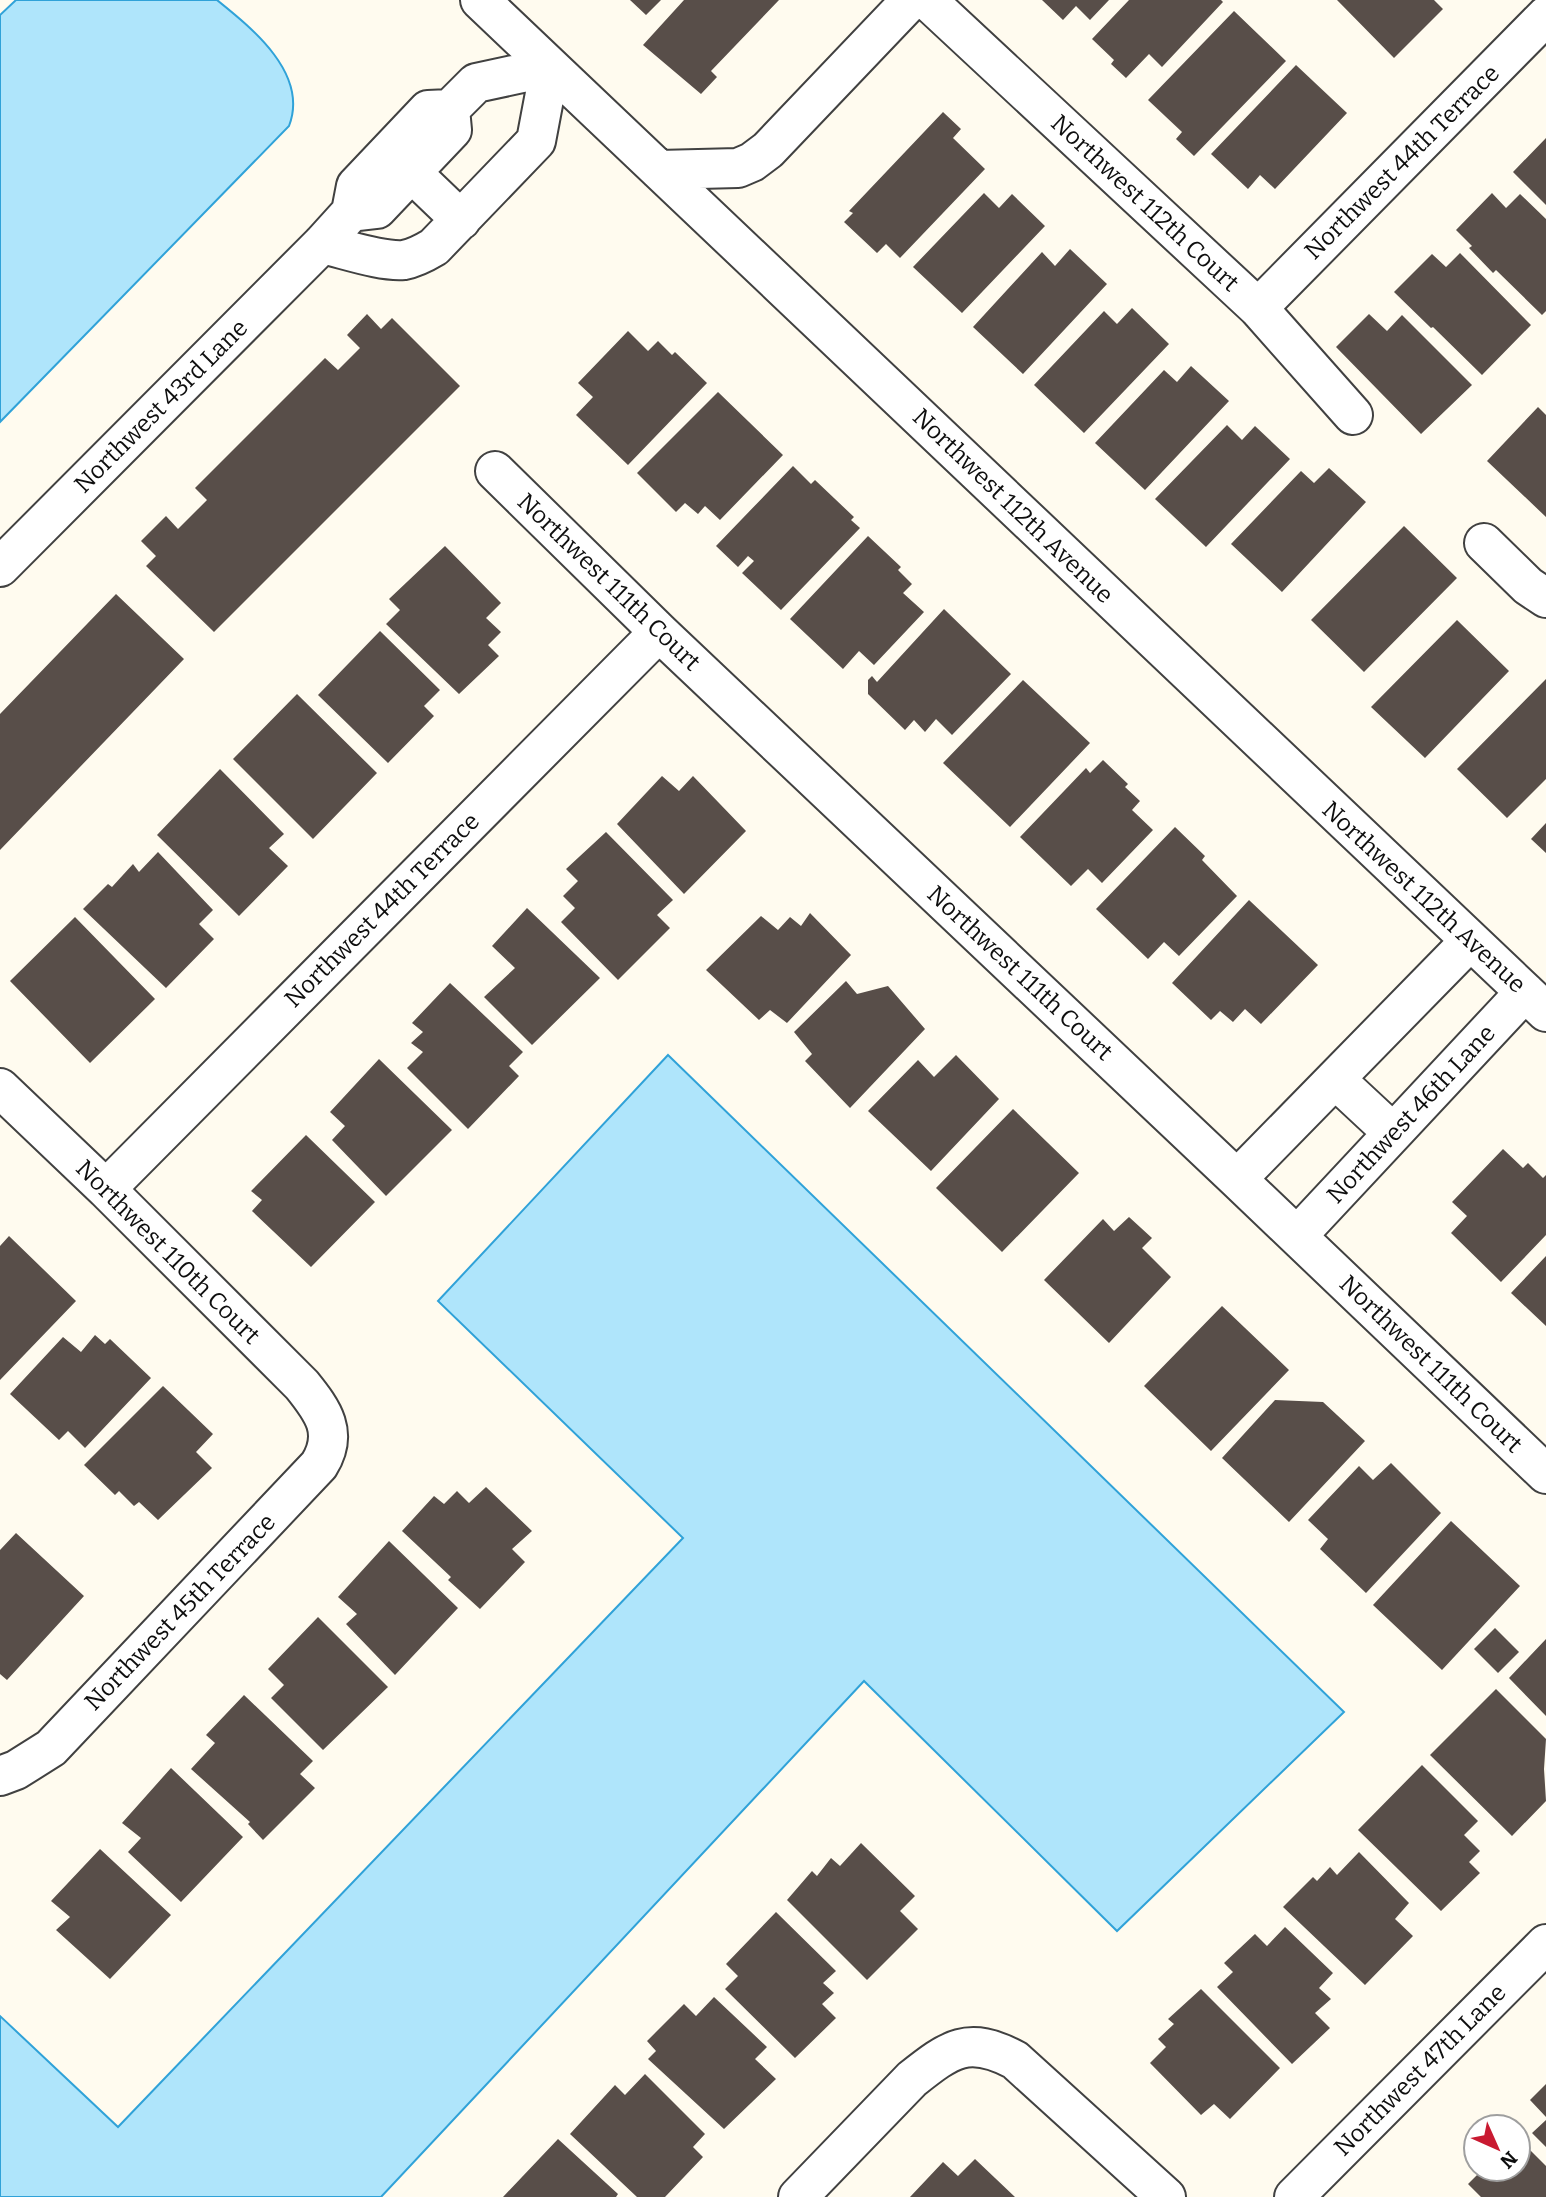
<svg xmlns="http://www.w3.org/2000/svg" width="1546" height="2197" font-family="Bitter,serif">
  <style>
    .water { fill: #afe5fb; stroke: #30a2d8; stroke-width: 2 }
    .building { fill: #584e49 }
    .lines { fill: none; stroke-linecap: round; stroke-linejoin: round }
    .minor-casing { stroke: #414141; stroke-width: 42 }
    .minor { stroke: #fff; stroke-width: 38 }
    .labels { text-anchor: middle; dominant-baseline: central; stroke-width: 7; stroke-linejoin: round; paint-order: stroke }
    .street-label { font-size: 24px; fill: #0e0e0e; stroke: #fff }
  </style>
  <rect width="100%" height="100%" fill="#fffbef"/>
  <path class="water" d="M 16,0 L 217,0 C 253,29 309,74 289,126 L 0,422 L 0,15 Z
    M 668,1055 L 1344,1712 L 1117,1931 L 864,1681 L 381,2197 L 0,2197 L 0,2016 L 118,2127 L 683,1538 L 438,1301 Z"/>
  <path class="building" d="M 630,0 L 661,0 L 646,15 Z
    M 684,0 L 779,0 L 711,71 L 717,77 L 701,94 L 643,45 Z
    M 1042,0 L 1109,0 L 1090,20 L 1076,6 L 1063,20 Z
    M 1129,0 L 1221,0 L 1223,2 L 1162,67 L 1149,54 L 1126,78 L 1111,64 L 1114,60 L 1092,39 Z
    M 1337,0 L 1434,0 L 1443,9 L 1394,58 Z
    M 1234,11 L 1286,61 L 1194,156 L 1176,139 L 1182,132 L 1148,100 Z
    M 1296,65 L 1347,113 L 1275,189 L 1260,175 L 1248,189 L 1211,154 Z
    M 943,112 L 961,129 L 953,138 L 985,169 L 900,258 L 886,244 L 877,253 L 844,222 L 853,213 L 849,211 Z
    M 1546,138 L 1546,205 L 1513,172 Z
    M 984,193 L 999,208 L 1012,194 L 1045,226 L 962,313 L 913,267 Z
    M 1492,193 L 1506,208 L 1520,194 L 1546,219 L 1546,311 L 1542,315 L 1496,270 L 1493,273 L 1469,248 L 1472,246 L 1456,230 Z
    M 1070,249 L 1107,284 L 1023,374 L 973,327 L 1042,252 L 1055,266 Z
    M 1460,253 L 1531,325 L 1482,375 L 1433,327 L 1431,328 L 1394,292 L 1432,254 L 1446,267 Z
    M 1132,308 L 1169,344 L 1084,433 L 1034,385 L 1104,311 L 1117,324 Z
    M 367,314 L 381,329 L 392,318 L 460,386 L 214,632 L 146,566 L 156,556 L 141,541 L 166,516 L 178,529 L 207,500 L 195,488 L 325,358 L 338,370 L 360,348 L 347,335 Z
    M 1369,314 L 1387,331 L 1402,315 L 1472,385 L 1421,434 L 1336,347 Z
    M 628,331 L 648,351 L 658,341 L 672,355 L 675,352 L 707,383 L 628,465 L 576,415 L 593,397 L 578,383 Z
    M 1191,366 L 1229,401 L 1145,490 L 1095,443 L 1164,370 L 1177,382 Z
    M 718,392 L 783,455 L 720,520 L 705,506 L 698,514 L 685,503 L 676,512 L 637,473 Z
    M 1538,407 L 1546,415 L 1546,517 L 1487,461 Z
    M 1227,425 L 1242,440 L 1255,426 L 1290,459 L 1206,547 L 1155,499 Z
    M 793,466 L 811,484 L 815,480 L 854,517 L 851,520 L 860,528 L 781,610 L 742,573 L 754,561 L 748,556 L 738,567 L 716,546 Z
    M 1329,468 L 1366,502 L 1282,592 L 1231,544 L 1301,471 L 1314,483 Z
    M 1404,526 L 1457,578 L 1364,672 L 1311,620 Z
    M 868,536 L 901,567 L 898,570 L 912,584 L 903,593 L 924,612 L 874,665 L 859,651 L 843,669 L 790,619 Z
    M 445,546 L 501,603 L 486,618 L 501,632 L 488,645 L 499,656 L 459,694 L 386,624 L 400,610 L 389,599 Z
    M 116,594 L 184,659 L 0,850 L 0,714 Z
    M 944,609 L 1011,674 L 952,735 L 936,719 L 925,732 L 914,720 L 905,730 L 868,694 L 868,680 L 872,676 L 877,682 Z
    M 1457,620 L 1509,671 L 1425,758 L 1371,707 Z
    M 380,631 L 440,690 L 424,706 L 434,716 L 388,763 L 318,695 Z
    M 1546,679 L 1546,779 L 1507,818 L 1457,769 Z
    M 1023,680 L 1090,743 L 1010,827 L 943,763 Z
    M 297,694 L 377,773 L 313,839 L 233,759 Z
    M 1103,760 L 1128,784 L 1125,787 L 1140,801 L 1132,810 L 1153,830 L 1102,883 L 1088,869 L 1071,886 L 1020,837 L 1086,768 L 1090,773 Z
    M 220,769 L 284,834 L 269,848 L 288,866 L 239,916 L 157,835 Z
    M 662,776 L 679,791 L 693,776 L 746,831 L 684,894 L 617,824 Z
    M 1546,823 L 1546,853 L 1531,839 Z
    M 1175,827 L 1205,856 L 1202,860 L 1237,896 L 1179,956 L 1164,942 L 1148,959 L 1096,909 Z
    M 606,832 L 673,900 L 657,915 L 670,928 L 618,980 L 561,922 L 575,908 L 563,896 L 578,881 L 566,869 Z
    M 158,852 L 213,910 L 199,924 L 214,939 L 166,988 L 83,909 L 108,884 L 112,887 L 133,864 L 139,872 Z
    M 1249,900 L 1318,965 L 1261,1024 L 1245,1009 L 1233,1022 L 1220,1011 L 1211,1020 L 1172,983 Z
    M 527,908 L 600,978 L 532,1045 L 484,997 L 515,968 L 492,946 Z
    M 810,913 L 851,955 L 787,1023 L 770,1010 L 759,1020 L 706,970 L 761,916 L 778,930 L 790,917 L 801,926 Z
    M 75,917 L 155,999 L 90,1063 L 10,981 Z
    M 846,981 L 857,994 L 888,986 L 925,1029 L 850,1108 L 805,1061 L 812,1054 L 794,1032 Z
    M 450,983 L 523,1052 L 509,1066 L 519,1076 L 468,1129 L 407,1068 L 423,1052 L 411,1043 L 423,1032 L 412,1023 Z
    M 956,1055 L 999,1099 L 931,1171 L 868,1111 L 918,1060 L 934,1077 Z
    M 379,1059 L 452,1130 L 386,1196 L 332,1140 L 345,1126 L 330,1112 Z
    M 1013,1109 L 1079,1173 L 1002,1252 L 936,1188 Z
    M 306,1135 L 375,1202 L 311,1267 L 252,1211 L 262,1200 L 251,1191 Z
    M 1503,1149 L 1523,1168 L 1528,1163 L 1543,1178 L 1546,1175 L 1546,1235 L 1501,1282 L 1451,1233 L 1467,1216 L 1452,1202 Z
    M 1129,1217 L 1152,1238 L 1142,1248 L 1171,1277 L 1109,1343 L 1044,1280 L 1103,1219 L 1114,1231 Z
    M 9,1236 L 76,1301 L 0,1380 L 0,1246 Z
    M 1546,1256 L 1546,1326 L 1511,1293 Z
    M 1222,1306 L 1289,1370 L 1211,1451 L 1144,1386 Z
    M 95,1335 L 105,1344 L 110,1339 L 151,1378 L 85,1448 L 68,1431 L 59,1440 L 10,1394 L 63,1337 L 81,1352 Z
    M 163,1386 L 213,1434 L 196,1452 L 212,1468 L 158,1520 L 139,1502 L 134,1506 L 119,1491 L 115,1495 L 84,1465 Z
    M 1275,1400 L 1323,1402 L 1365,1441 L 1289,1522 L 1222,1458 Z
    M 1391,1463 L 1441,1513 L 1366,1593 L 1320,1549 L 1328,1539 L 1308,1520 L 1359,1466 L 1373,1480 Z
    M 486,1487 L 532,1531 L 512,1549 L 525,1562 L 480,1609 L 448,1580 L 451,1577 L 402,1531 L 434,1496 L 444,1504 L 457,1491 L 469,1503 Z
    M 1451,1521 L 1520,1586 L 1442,1670 L 1373,1605 Z
    M 16,1533 L 84,1596 L 7,1680 L 0,1674 L 0,1550 Z
    M 389,1541 L 458,1608 L 395,1675 L 346,1624 L 357,1614 L 338,1597 Z
    M 318,1617 L 388,1687 L 323,1750 L 271,1698 L 284,1685 L 268,1669 Z
    M 1495,1628 L 1519,1652 L 1498,1673 L 1474,1649 Z
    M 1546,1639 L 1546,1716 L 1509,1678 Z
    M 1496,1689 L 1546,1739 L 1544,1769 L 1546,1801 L 1512,1836 L 1430,1755 Z
    M 244,1695 L 313,1761 L 300,1774 L 315,1788 L 263,1840 L 248,1824 L 250,1822 L 191,1769 L 215,1743 L 206,1735 Z
    M 1422,1765 L 1478,1821 L 1464,1835 L 1480,1851 L 1469,1862 L 1480,1873 L 1441,1911 L 1358,1830 Z
    M 171,1768 L 243,1837 L 181,1902 L 128,1852 L 141,1838 L 122,1823 Z
    M 861,1843 L 915,1896 L 900,1911 L 918,1929 L 867,1980 L 787,1900 L 812,1871 L 817,1876 L 831,1858 L 840,1866 Z
    M 100,1849 L 171,1915 L 110,1979 L 56,1930 L 70,1917 L 51,1901 Z
    M 1359,1852 L 1409,1903 L 1395,1919 L 1413,1936 L 1365,1985 L 1283,1907 L 1313,1877 L 1317,1881 L 1330,1867 L 1337,1875 Z
    M 776,1912 L 836,1971 L 823,1983 L 834,1993 L 822,2004 L 836,2018 L 795,2058 L 725,1989 L 738,1976 L 726,1964 Z
    M 1285,1927 L 1333,1973 L 1319,1988 L 1331,1999 L 1315,2013 L 1330,2028 L 1292,2064 L 1217,1987 L 1233,1972 L 1224,1963 L 1255,1934 L 1267,1946 Z
    M 1201,1989 L 1280,2068 L 1230,2119 L 1214,2104 L 1201,2115 L 1150,2063 L 1166,2047 L 1158,2039 L 1174,2024 L 1168,2019 Z
    M 714,1997 L 767,2047 L 755,2059 L 776,2079 L 724,2129 L 648,2059 L 656,2051 L 647,2041 L 684,2004 L 696,2016 Z
    M 645,2074 L 705,2134 L 693,2147 L 703,2157 L 665,2197 L 637,2197 L 570,2134 L 615,2085 L 625,2095 Z
    M 1546,2084 L 1546,2117 L 1530,2100 Z
    M 1546,2120 L 1546,2147 L 1532,2133 Z
    M 1518,2138 L 1546,2166 L 1546,2197 L 1481,2197 L 1468,2184 L 1478,2174 L 1468,2164 L 1476,2156 L 1476,2169 L 1518,2169 Z
    M 558,2139 L 618,2194 L 616,2197 L 503,2197 Z
    M 975,2159 L 1015,2197 L 910,2197 L 943,2162 L 958,2176 Z"/>
  <g class="lines">
    <g class="minor-casing">
      <path id="minor" d="M 480,0 L 1546,1012
        M 927,0 L 1258,308 L 1353,415
        M 659,170 L 738,168 L 752,162 L 768,150 L 911,0
        M 411,172 L 461,220
        M 351,212 L 377,209 L 452,130 L 450,109
        M 1258,308 L 1546,16
        M 495,471 L 659,632 L 1237,1179 L 1546,1474
        M 1484,543 L 1528,586 L 1546,598
        M 0,567 L 322,244 L 351,212 L 356,186 L 428,110 L 450,109 L 476,83 L 550,67 L 536,141 L 434,247 C 424,253 415,258 404,260 C 381,262 345,249 322,244
        M 1335,1079 L 1393,1133
        M 0,1088 L 106,1189 L 302,1385 C 323,1411 339,1433 319,1465 L 51,1748 L 16,1770 L 0,1776
        M 1237,1179 L 1470,941
        M 106,1189 L 659,632
        M 1297,1236 L 1525,992
        M 798,2197 L 912,2079 C 950,2049 968,2035 1015,2060 L 1166,2197
        M 1294,2197 L 1546,1944"/>
    </g>
    <use href="#minor" class="minor"/>
  </g>
  <g class="labels">
    <g class="street-label">
      <text transform="translate(1402 162) rotate(-45)">Northwest 44th Terrace</text>
      <text transform="translate(1145 203) rotate(43)">Northwest 112th Court</text>
      <text transform="translate(161 406) rotate(-45)">Northwest 43rd Lane</text>
      <text transform="translate(1013 506) rotate(44)">Northwest 112th Avenue</text>
      <text transform="translate(609 582) rotate(44)">Northwest 111th Court</text>
      <text transform="translate(1424 897) rotate(43)">Northwest 112th Avenue</text>
      <text transform="translate(382 910) rotate(-45)">Northwest 44th Terrace</text>
      <text transform="translate(1020 973) rotate(43)">Northwest 111th Court</text>
      <text transform="translate(1411 1114) rotate(-47)">Northwest 46th Lane</text>
      <text transform="translate(168 1252) rotate(45)">Northwest 110th Court</text>
      <text transform="translate(1431 1364) rotate(44)">Northwest 111th Court</text>
      <text transform="translate(180 1612) rotate(-46)">Northwest 45th Terrace</text>
      <text transform="translate(1420 2070) rotate(-45)">Northwest 47th Lane</text>
    </g>
  </g>
  <g transform="translate(1497 2148) rotate(135)"><circle r="33" fill="#ffffff" stroke="#9f9f9f" stroke-width="2"/>
  <path d="M0-5L12 26L0 18L-12 26Z" fill="#c91a31"/>
  <text y="-10" font-size="19" font-weight="bold" text-anchor="middle" fill="#0e0e0e">N</text>
  </g>
</svg>
